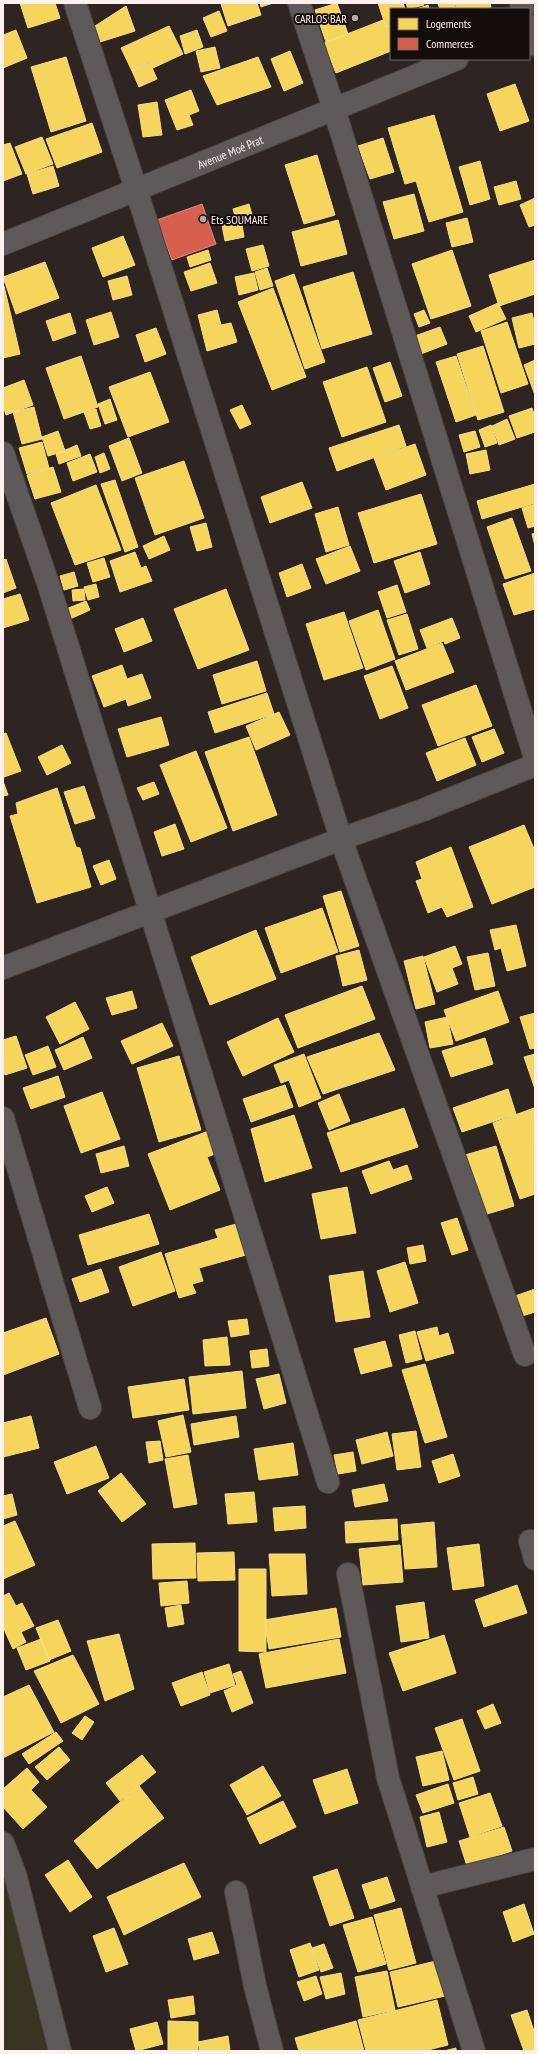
<svg xmlns="http://www.w3.org/2000/svg" width="538" height="2054" font-family="'PT Sans Narrow',sans-serif">
  <style>
    .green { fill: #383421 }
    .homes { fill: #f6d55c; stroke: #f8dd88 }
    .shops { fill: #d6604d; stroke: #e28c7d }
    .lines { fill: none; stroke-linecap: round; stroke-linejoin: round }
    .minor-casing { stroke: #4a423f; stroke-width: 24 }
    .minor { stroke: #60595a; stroke-width: 22 }
    .poi-dot { fill: #b5a9a7; stroke: #150d0b; stroke-width: 1.5 }
    .labels { text-anchor: middle; dominant-baseline: central; stroke-width: 4; stroke-linejoin: round; paint-order: stroke }
    .poi-label { font-size: 12px; fill: #fef1ee; stroke: #150d0b; text-anchor: end }
    .street-label { font-size: 12px; fill: #fef1ee; stroke: #150d0b }
  </style>
  <rect width="100%" height="100%" fill="#2e2422"/>
  <path class="green" d="M 3,1853 L 53,2051 L 3,2051 Z"/>
  <path class="homes" d="M 20,3 L 55,3 L 60,18 L 28,28 Z
    M 224,3 L 257,3 L 261,15 L 228,26 L 221,4 Z
    M 260,3 L 273,3 L 261,7 Z
    M 337,3 L 348,34 L 326,42 L 315,10 Z
    M 378,3 L 403,3 L 405,9 L 391,9 L 391,25 L 386,27 Z
    M 406,3 L 423,3 L 424,5 L 408,9 Z
    M 454,3 L 456,9 L 440,9 L 438,4 Z
    M 455,3 L 490,3 L 491,7 L 486,9 L 457,9 Z
    M 428,5 L 429,9 L 417,9 Z
    M 126,6 L 135,31 L 100,42 L 95,26 Z
    M 219,11 L 227,31 L 211,37 L 203,18 Z
    M 383,20 L 386,27 L 390,26 L 391,30 L 391,51 L 336,73 L 324,43 Z
    M 169,26 L 183,54 L 153,68 L 150,62 L 132,71 L 121,48 Z
    M 16,30 L 27,58 L 3,68 L 3,35 Z
    M 197,30 L 203,47 L 185,54 L 180,36 Z
    M 215,47 L 220,68 L 201,72 L 196,51 Z
    M 290,51 L 303,83 L 284,91 L 271,59 Z
    M 66,57 L 86,121 L 51,132 L 31,67 Z
    M 258,57 L 271,87 L 217,105 L 203,76 Z
    M 150,63 L 157,79 L 139,87 L 132,71 Z
    M 515,84 L 529,121 L 500,131 L 487,94 Z
    M 191,90 L 199,111 L 189,115 L 193,125 L 177,130 L 165,100 Z
    M 157,102 L 162,135 L 143,137 L 138,105 Z
    M 434,115 L 463,212 L 429,222 L 416,181 L 405,184 L 388,128 Z
    M 92,123 L 102,152 L 57,168 L 46,139 Z
    M 42,137 L 53,164 L 26,174 L 15,147 Z
    M 383,138 L 394,172 L 370,179 L 358,146 Z
    M 10,143 L 22,174 L 3,181 L 3,145 Z
    M 317,155 L 335,215 L 304,224 L 285,165 Z
    M 480,161 L 490,199 L 470,205 L 459,167 Z
    M 53,166 L 59,186 L 33,194 L 27,174 Z
    M 516,181 L 521,199 L 499,205 L 494,187 Z
    M 414,194 L 424,231 L 394,239 L 383,202 Z
    M 535,198 L 535,225 L 529,227 L 520,205 Z
    M 249,204 L 254,222 L 238,226 L 233,209 Z
    M 467,218 L 473,242 L 452,247 L 446,223 Z
    M 338,220 L 347,254 L 301,266 L 292,232 Z
    M 235,222 L 236,227 L 242,225 L 244,237 L 225,241 L 222,225 Z
    M 123,236 L 135,265 L 103,277 L 92,248 Z
    M 263,245 L 269,266 L 252,271 L 246,249 Z
    M 208,250 L 211,260 L 190,267 L 187,257 Z
    M 452,250 L 471,306 L 431,319 L 412,264 Z
    M 535,260 L 535,294 L 499,306 L 489,275 Z
    M 45,262 L 59,298 L 16,314 L 3,277 Z
    M 210,263 L 217,283 L 191,291 L 184,272 Z
    M 267,268 L 273,286 L 260,290 L 255,272 Z
    M 353,272 L 372,334 L 322,349 L 303,287 Z
    M 254,273 L 258,290 L 239,295 L 235,277 Z
    M 294,274 L 325,362 L 305,369 L 275,281 Z
    M 127,276 L 132,295 L 113,300 L 108,281 Z
    M 4,286 L 20,354 L 3,358 L 3,287 Z
    M 273,288 L 306,377 L 272,390 L 238,302 Z
    M 498,303 L 506,319 L 476,332 L 469,316 Z
    M 217,310 L 221,325 L 231,323 L 237,342 L 207,351 L 198,315 Z
    M 424,310 L 430,323 L 419,327 L 414,314 Z
    M 111,312 L 119,337 L 94,345 L 86,320 Z
    M 70,313 L 76,333 L 53,341 L 46,321 Z
    M 532,313 L 535,326 L 535,344 L 519,348 L 512,318 Z
    M 507,322 L 528,384 L 501,393 L 481,331 Z
    M 440,327 L 447,344 L 421,354 L 415,336 Z
    M 156,328 L 166,354 L 145,362 L 136,335 Z
    M 483,346 L 504,412 L 478,420 L 457,354 Z
    M 81,356 L 98,407 L 64,419 L 46,368 Z
    M 456,356 L 476,415 L 456,422 L 436,362 Z
    M 535,360 L 535,395 L 524,365 Z
    M 390,362 L 402,396 L 385,402 L 373,368 Z
    M 367,367 L 386,422 L 342,437 L 323,382 Z
    M 150,372 L 169,422 L 128,437 L 109,387 Z
    M 24,380 L 33,405 L 6,415 L 3,406 L 3,388 Z
    M 110,399 L 117,420 L 105,424 L 98,404 Z
    M 242,405 L 251,424 L 240,429 L 230,410 Z
    M 34,407 L 42,439 L 22,444 L 13,412 Z
    M 532,408 L 535,417 L 535,432 L 517,438 L 509,416 Z
    M 96,409 L 101,426 L 90,429 L 84,412 Z
    M 507,419 L 515,439 L 499,445 L 492,426 Z
    M 399,425 L 406,446 L 337,471 L 329,448 Z
    M 491,425 L 497,443 L 485,447 L 479,430 Z
    M 58,431 L 65,451 L 48,456 L 42,437 Z
    M 475,431 L 480,447 L 464,452 L 459,435 Z
    M 129,438 L 142,473 L 122,481 L 109,446 Z
    M 42,442 L 49,468 L 27,474 L 19,448 Z
    M 415,444 L 426,475 L 386,490 L 374,458 Z
    M 77,445 L 81,456 L 59,464 L 56,454 Z
    M 486,450 L 490,470 L 470,474 L 466,454 Z
    M 104,453 L 110,469 L 100,473 L 95,457 Z
    M 90,454 L 97,472 L 73,481 L 67,463 Z
    M 184,461 L 204,518 L 155,535 L 135,478 Z
    M 53,467 L 61,492 L 35,499 L 27,475 Z
    M 115,480 L 138,547 L 125,552 L 101,484 Z
    M 302,482 L 312,508 L 270,523 L 261,497 Z
    M 535,484 L 535,503 L 482,519 L 477,501 Z
    M 96,485 L 121,550 L 75,565 L 51,503 Z
    M 421,494 L 437,544 L 374,563 L 358,513 Z
    M 535,504 L 535,526 L 528,528 L 522,508 Z
    M 338,507 L 349,545 L 326,552 L 315,514 Z
    M 512,518 L 531,571 L 505,579 L 487,527 Z
    M 206,523 L 212,547 L 197,551 L 190,527 Z
    M 535,533 L 535,546 L 532,534 Z
    M 164,536 L 170,550 L 149,559 L 143,546 Z
    M 350,546 L 360,571 L 326,584 L 316,559 Z
    M 135,552 L 141,568 L 146,566 L 152,581 L 120,592 L 110,561 Z
    M 420,552 L 430,584 L 405,593 L 394,561 Z
    M 104,558 L 110,577 L 93,582 L 87,563 Z
    M 6,559 L 16,588 L 3,593 L 3,560 Z
    M 302,564 L 311,588 L 287,597 L 279,573 Z
    M 74,572 L 78,586 L 64,590 L 60,576 Z
    M 535,573 L 535,609 L 514,615 L 503,584 Z
    M 96,584 L 99,597 L 88,600 L 84,587 Z
    M 397,585 L 406,612 L 387,618 L 378,592 Z
    M 84,589 L 85,600 L 73,601 L 72,590 Z
    M 226,589 L 249,650 L 198,669 L 174,609 Z
    M 20,594 L 29,620 L 3,628 L 3,599 Z
    M 86,601 L 90,610 L 70,619 L 66,609 Z
    M 378,610 L 395,659 L 366,670 L 349,621 Z
    M 344,612 L 363,668 L 324,680 L 306,624 Z
    M 407,614 L 418,649 L 399,655 L 387,620 Z
    M 143,618 L 152,641 L 124,652 L 115,629 Z
    M 452,618 L 460,638 L 445,644 L 444,641 L 427,648 L 420,630 Z
    M 442,643 L 454,672 L 406,690 L 395,661 Z
    M 257,661 L 266,691 L 222,704 L 213,675 Z
    M 122,665 L 127,679 L 142,674 L 151,698 L 128,706 L 126,699 L 104,707 L 92,676 Z
    M 392,666 L 408,708 L 380,719 L 364,676 Z
    M 476,685 L 492,726 L 438,746 L 422,705 Z
    M 267,693 L 274,714 L 215,733 L 208,712 Z
    M 279,712 L 290,735 L 256,750 L 246,726 Z
    M 161,717 L 169,745 L 127,757 L 118,729 Z
    M 494,729 L 504,753 L 482,762 L 472,737 Z
    M 6,733 L 21,771 L 4,777 L 3,734 Z
    M 249,737 L 277,815 L 233,831 L 205,752 Z
    M 465,738 L 476,765 L 437,781 L 426,753 Z
    M 62,745 L 71,763 L 47,775 L 38,757 Z
    M 196,751 L 227,828 L 191,842 L 160,765 Z
    M 3,781 L 8,795 L 3,796 Z
    M 154,782 L 159,794 L 143,800 L 137,788 Z
    M 84,786 L 95,818 L 75,824 L 64,792 Z
    M 57,788 L 76,847 L 80,848 L 91,887 L 37,903 L 10,816 L 18,814 L 16,803 Z
    M 175,824 L 184,849 L 162,856 L 154,832 Z
    M 524,825 L 535,851 L 535,887 L 492,904 L 469,847 Z
    M 451,847 L 473,907 L 447,917 L 442,907 L 428,913 L 416,881 L 422,879 L 416,862 Z
    M 109,860 L 116,879 L 101,885 L 93,866 Z
    M 341,891 L 359,946 L 340,952 L 323,896 Z
    M 322,908 L 338,952 L 281,973 L 265,928 Z
    M 516,925 L 526,966 L 507,971 L 501,948 L 495,950 L 490,930 Z
    M 256,930 L 276,979 L 210,1005 L 191,957 Z
    M 455,946 L 462,964 L 452,968 L 458,984 L 437,992 L 424,957 Z
    M 359,950 L 367,980 L 343,986 L 336,956 Z
    M 488,953 L 495,986 L 475,990 L 467,957 Z
    M 423,956 L 435,1004 L 416,1009 L 404,961 Z
    M 362,986 L 375,1019 L 298,1048 L 285,1015 Z
    M 132,991 L 137,1008 L 112,1015 L 106,998 Z
    M 498,991 L 509,1022 L 456,1041 L 444,1010 Z
    M 75,1002 L 89,1029 L 60,1044 L 46,1017 Z
    M 535,1013 L 535,1048 L 530,1049 L 520,1017 Z
    M 447,1017 L 453,1044 L 430,1048 L 425,1022 Z
    M 278,1018 L 294,1052 L 243,1076 L 227,1042 Z
    M 162,1023 L 173,1046 L 132,1064 L 121,1041 Z
    M 379,1033 L 395,1070 L 323,1094 L 307,1057 Z
    M 16,1036 L 27,1068 L 5,1075 L 3,1069 L 3,1040 Z
    M 83,1037 L 92,1058 L 64,1070 L 55,1050 Z
    M 485,1038 L 493,1064 L 451,1077 L 442,1051 Z
    M 48,1046 L 56,1067 L 33,1075 L 25,1055 Z
    M 304,1054 L 321,1098 L 299,1107 L 289,1080 L 281,1083 L 274,1065 Z
    M 535,1054 L 535,1089 L 524,1057 Z
    M 179,1056 L 201,1130 L 159,1142 L 137,1068 Z
    M 58,1076 L 65,1097 L 31,1109 L 23,1088 Z
    M 285,1085 L 293,1107 L 251,1122 L 243,1099 Z
    M 508,1089 L 516,1114 L 462,1132 L 453,1108 Z
    M 102,1092 L 120,1139 L 81,1153 L 64,1106 Z
    M 339,1094 L 350,1121 L 329,1130 L 318,1103 Z
    M 404,1108 L 418,1147 L 341,1172 L 327,1133 Z
    M 534,1108 L 535,1194 L 520,1199 L 493,1123 Z
    M 294,1115 L 312,1168 L 265,1182 L 251,1129 Z
    M 211,1130 L 220,1152 L 207,1157 L 220,1190 L 170,1210 L 148,1154 Z
    M 124,1146 L 129,1166 L 101,1173 L 96,1154 Z
    M 496,1146 L 514,1206 L 477,1217 L 458,1157 Z
    M 389,1161 L 393,1170 L 407,1165 L 412,1179 L 371,1194 L 362,1171 Z
    M 107,1187 L 114,1203 L 92,1212 L 85,1196 Z
    M 347,1187 L 356,1233 L 321,1239 L 312,1194 Z
    M 149,1214 L 159,1244 L 88,1265 L 79,1235 Z
    M 457,1218 L 468,1250 L 452,1255 L 441,1223 Z
    M 236,1224 L 246,1255 L 199,1268 L 203,1281 L 192,1284 L 196,1293 L 179,1298 L 165,1254 L 218,1238 L 215,1230 Z
    M 423,1245 L 426,1261 L 410,1264 L 407,1248 Z
    M 161,1252 L 175,1291 L 133,1306 L 119,1267 Z
    M 405,1262 L 418,1303 L 390,1312 L 377,1271 Z
    M 101,1269 L 109,1292 L 80,1302 L 72,1279 Z
    M 363,1271 L 370,1317 L 336,1322 L 329,1276 Z
    M 535,1289 L 535,1312 L 522,1316 L 515,1296 Z
    M 46,1318 L 59,1354 L 3,1375 L 3,1333 Z
    M 247,1319 L 249,1334 L 231,1337 L 228,1321 Z
    M 437,1327 L 439,1336 L 448,1333 L 454,1353 L 426,1361 L 417,1332 Z
    M 415,1331 L 422,1359 L 406,1363 L 399,1335 Z
    M 227,1337 L 230,1365 L 205,1366 L 203,1340 Z
    M 385,1341 L 392,1366 L 361,1374 L 354,1349 Z
    M 267,1349 L 269,1366 L 252,1368 L 250,1351 Z
    M 425,1364 L 447,1437 L 425,1443 L 402,1370 Z
    M 242,1371 L 246,1408 L 193,1414 L 189,1377 Z
    M 279,1374 L 286,1403 L 264,1409 L 256,1379 Z
    M 184,1379 L 189,1410 L 133,1418 L 128,1387 Z
    M 183,1415 L 191,1452 L 166,1457 L 158,1421 Z
    M 31,1416 L 39,1448 L 3,1457 L 3,1423 Z
    M 236,1416 L 239,1437 L 194,1445 L 191,1424 Z
    M 416,1431 L 421,1467 L 397,1470 L 392,1434 Z
    M 387,1432 L 393,1456 L 362,1464 L 356,1440 Z
    M 160,1441 L 163,1460 L 149,1463 L 146,1442 Z
    M 293,1443 L 298,1475 L 259,1480 L 254,1449 Z
    M 96,1446 L 109,1478 L 67,1494 L 54,1462 Z
    M 353,1452 L 356,1471 L 338,1474 L 334,1455 Z
    M 453,1454 L 460,1476 L 439,1483 L 432,1461 Z
    M 188,1455 L 197,1504 L 174,1508 L 165,1459 Z
    M 121,1473 L 146,1504 L 122,1522 L 98,1491 Z
    M 384,1484 L 388,1501 L 355,1507 L 352,1490 Z
    M 254,1492 L 257,1522 L 228,1524 L 225,1494 Z
    M 12,1494 L 17,1515 L 3,1519 L 3,1496 Z
    M 305,1506 L 306,1528 L 275,1531 L 273,1508 Z
    M 397,1519 L 398,1540 L 346,1543 L 345,1522 Z
    M 15,1521 L 35,1565 L 3,1579 L 3,1526 Z
    M 434,1522 L 437,1567 L 405,1569 L 401,1525 Z
    M 195,1543 L 196,1578 L 153,1579 L 152,1544 Z
    M 479,1544 L 484,1586 L 453,1590 L 447,1548 Z
    M 400,1545 L 403,1582 L 363,1585 L 359,1549 Z
    M 234,1552 L 235,1580 L 198,1581 L 197,1553 Z
    M 269,1554 L 305,1554 L 307,1594 L 272,1596 Z
    M 239,1569 L 266,1569 L 266,1652 L 239,1651 Z
    M 187,1581 L 189,1603 L 161,1606 L 159,1583 Z
    M 517,1585 L 527,1613 L 484,1627 L 475,1600 Z
    M 9,1593 L 16,1606 L 22,1603 L 34,1626 L 21,1632 L 26,1642 L 13,1649 L 3,1627 L 3,1596 Z
    M 424,1602 L 429,1638 L 401,1642 L 396,1606 Z
    M 181,1605 L 184,1624 L 168,1627 L 165,1608 Z
    M 336,1608 L 341,1637 L 269,1649 L 264,1620 Z
    M 58,1620 L 71,1651 L 49,1660 L 36,1628 Z
    M 119,1634 L 134,1689 L 105,1701 L 87,1641 Z
    M 444,1635 L 456,1673 L 403,1691 L 389,1653 Z
    M 41,1639 L 50,1661 L 26,1670 L 17,1648 Z
    M 339,1639 L 346,1673 L 266,1688 L 259,1654 Z
    M 73,1655 L 99,1704 L 61,1723 L 34,1671 Z
    M 229,1664 L 235,1685 L 210,1693 L 204,1672 Z
    M 241,1671 L 253,1703 L 232,1712 L 224,1691 L 237,1685 L 233,1674 Z
    M 202,1672 L 210,1695 L 181,1706 L 172,1683 Z
    M 29,1685 L 54,1732 L 3,1758 L 3,1697 Z
    M 493,1704 L 501,1723 L 485,1729 L 477,1711 Z
    M 85,1716 L 94,1722 L 82,1740 L 72,1733 Z
    M 462,1719 L 480,1771 L 454,1780 L 435,1728 Z
    M 56,1732 L 63,1741 L 29,1764 L 22,1754 Z
    M 59,1747 L 70,1760 L 47,1780 L 35,1767 Z
    M 442,1751 L 449,1780 L 423,1786 L 416,1757 Z
    M 142,1755 L 156,1772 L 120,1801 L 106,1783 Z
    M 263,1766 L 281,1796 L 247,1815 L 230,1785 Z
    M 27,1768 L 39,1782 L 31,1790 L 47,1807 L 23,1829 L 3,1807 L 3,1789 Z
    M 347,1769 L 358,1803 L 325,1814 L 313,1780 Z
    M 473,1777 L 478,1794 L 458,1800 L 453,1783 Z
    M 448,1784 L 454,1803 L 423,1813 L 416,1795 Z
    M 139,1786 L 164,1818 L 97,1869 L 74,1841 Z
    M 490,1793 L 502,1826 L 470,1837 L 459,1803 Z
    M 283,1801 L 296,1827 L 260,1844 L 247,1818 Z
    M 439,1812 L 447,1842 L 427,1847 L 420,1817 Z
    M 504,1827 L 512,1851 L 467,1866 L 459,1841 Z
    M 68,1860 L 92,1897 L 70,1912 L 45,1875 Z
    M 184,1863 L 201,1897 L 124,1935 L 107,1897 Z
    M 337,1869 L 354,1918 L 330,1926 L 313,1877 Z
    M 387,1877 L 395,1901 L 370,1909 L 362,1885 Z
    M 524,1904 L 534,1934 L 513,1942 L 503,1912 Z
    M 401,1908 L 416,1963 L 389,1970 L 374,1915 Z
    M 372,1917 L 386,1964 L 358,1972 L 343,1925 Z
    M 114,1928 L 128,1964 L 106,1972 L 93,1936 Z
    M 212,1932 L 219,1953 L 194,1960 L 188,1939 Z
    M 310,1943 L 319,1970 L 299,1977 L 290,1950 Z
    M 324,1944 L 333,1968 L 321,1972 L 312,1948 Z
    M 436,1961 L 445,1996 L 398,2007 L 390,1972 Z
    M 387,1971 L 395,2010 L 363,2017 L 355,1977 Z
    M 341,1973 L 345,1994 L 326,1999 L 320,1977 Z
    M 316,1976 L 322,1994 L 304,2001 L 297,1982 Z
    M 193,1996 L 195,2014 L 171,2018 L 168,2000 Z
    M 437,2000 L 448,2045 L 424,2051 L 366,2051 L 358,2020 Z
    M 527,2010 L 535,2034 L 535,2051 L 524,2051 L 511,2015 Z
    M 168,2021 L 198,2022 L 198,2051 L 168,2051 Z
    M 356,2021 L 364,2051 L 299,2051 L 295,2038 Z
    M 157,2022 L 163,2044 L 136,2051 L 130,2029 Z
    M 228,2036 L 230,2051 L 200,2051 L 198,2042 Z
    M 456,2048 L 456,2051 L 444,2051 Z"/>
  <path class="shops" d="M 202,204 L 216,244 L 172,260 L 157,220 Z"/>
  <g class="lines">
    <g class="minor-casing">
      <g id="minor">
        <path d="M 75,3 L 136,189 L 341,839 L 525,1355"/>
        <path d="M 299,3 L 334,109 L 535,758"/>
        <path d="M 521,3 L 523,9"/>
        <path d="M 529,26 L 535,45"/>
        <path id="s1" d="M 3,244 L 457,59"/>
        <path d="M 3,453 L 49,586 L 328,1482"/>
        <path d="M 3,968 L 341,839 L 423,810 L 535,765"/>
        <path d="M 3,1118 L 90,1408"/>
        <path d="M 530,1541 L 535,1559"/>
        <path d="M 348,1574 L 388,1778 L 474,2051"/>
        <path d="M 3,1843 L 15,1874 L 60,2051"/>
        <path d="M 422,1887 L 535,1859"/>
        <path d="M 236,1892 L 255,1986 L 272,2051"/>
      </g>
    </g>
    <use href="#minor" class="minor"/>
  </g>
  <g class="poi-dot">
    <circle cx="355" cy="18" r="4"/>
    <circle cx="203" cy="219" r="4"/>
  </g>
  <g class="labels">
    <g class="poi-label">
      <text x="347" y="18">CARLOS BAR</text>
      <text x="211" y="219" text-anchor="start">Ets SOUMARE</text>
    </g>
    <g class="street-label">
      <text stroke="none"><textPath href="#s1" startOffset="245">Avenue Moé Prat</textPath></text>
    </g>
  </g>
  <rect width="538" height="2054" fill="none" stroke="#fef1ee" stroke-width="8"/>
  <rect x="390" y="8" width="140" height="52" fill="#150d0b" stroke="#726866"/>
  <rect x="398" y="18" width="20" height="12" fill="#f6d55c" stroke="#726866"/>
  <text x="426" y="28" font-size="12" fill="#fef1ee">Logements</text>
  <rect x="398" y="38" width="20" height="12" fill="#d6604d" stroke="#726866"/>
  <text x="426" y="48" font-size="12" fill="#fef1ee">Commerces</text>
</svg>
